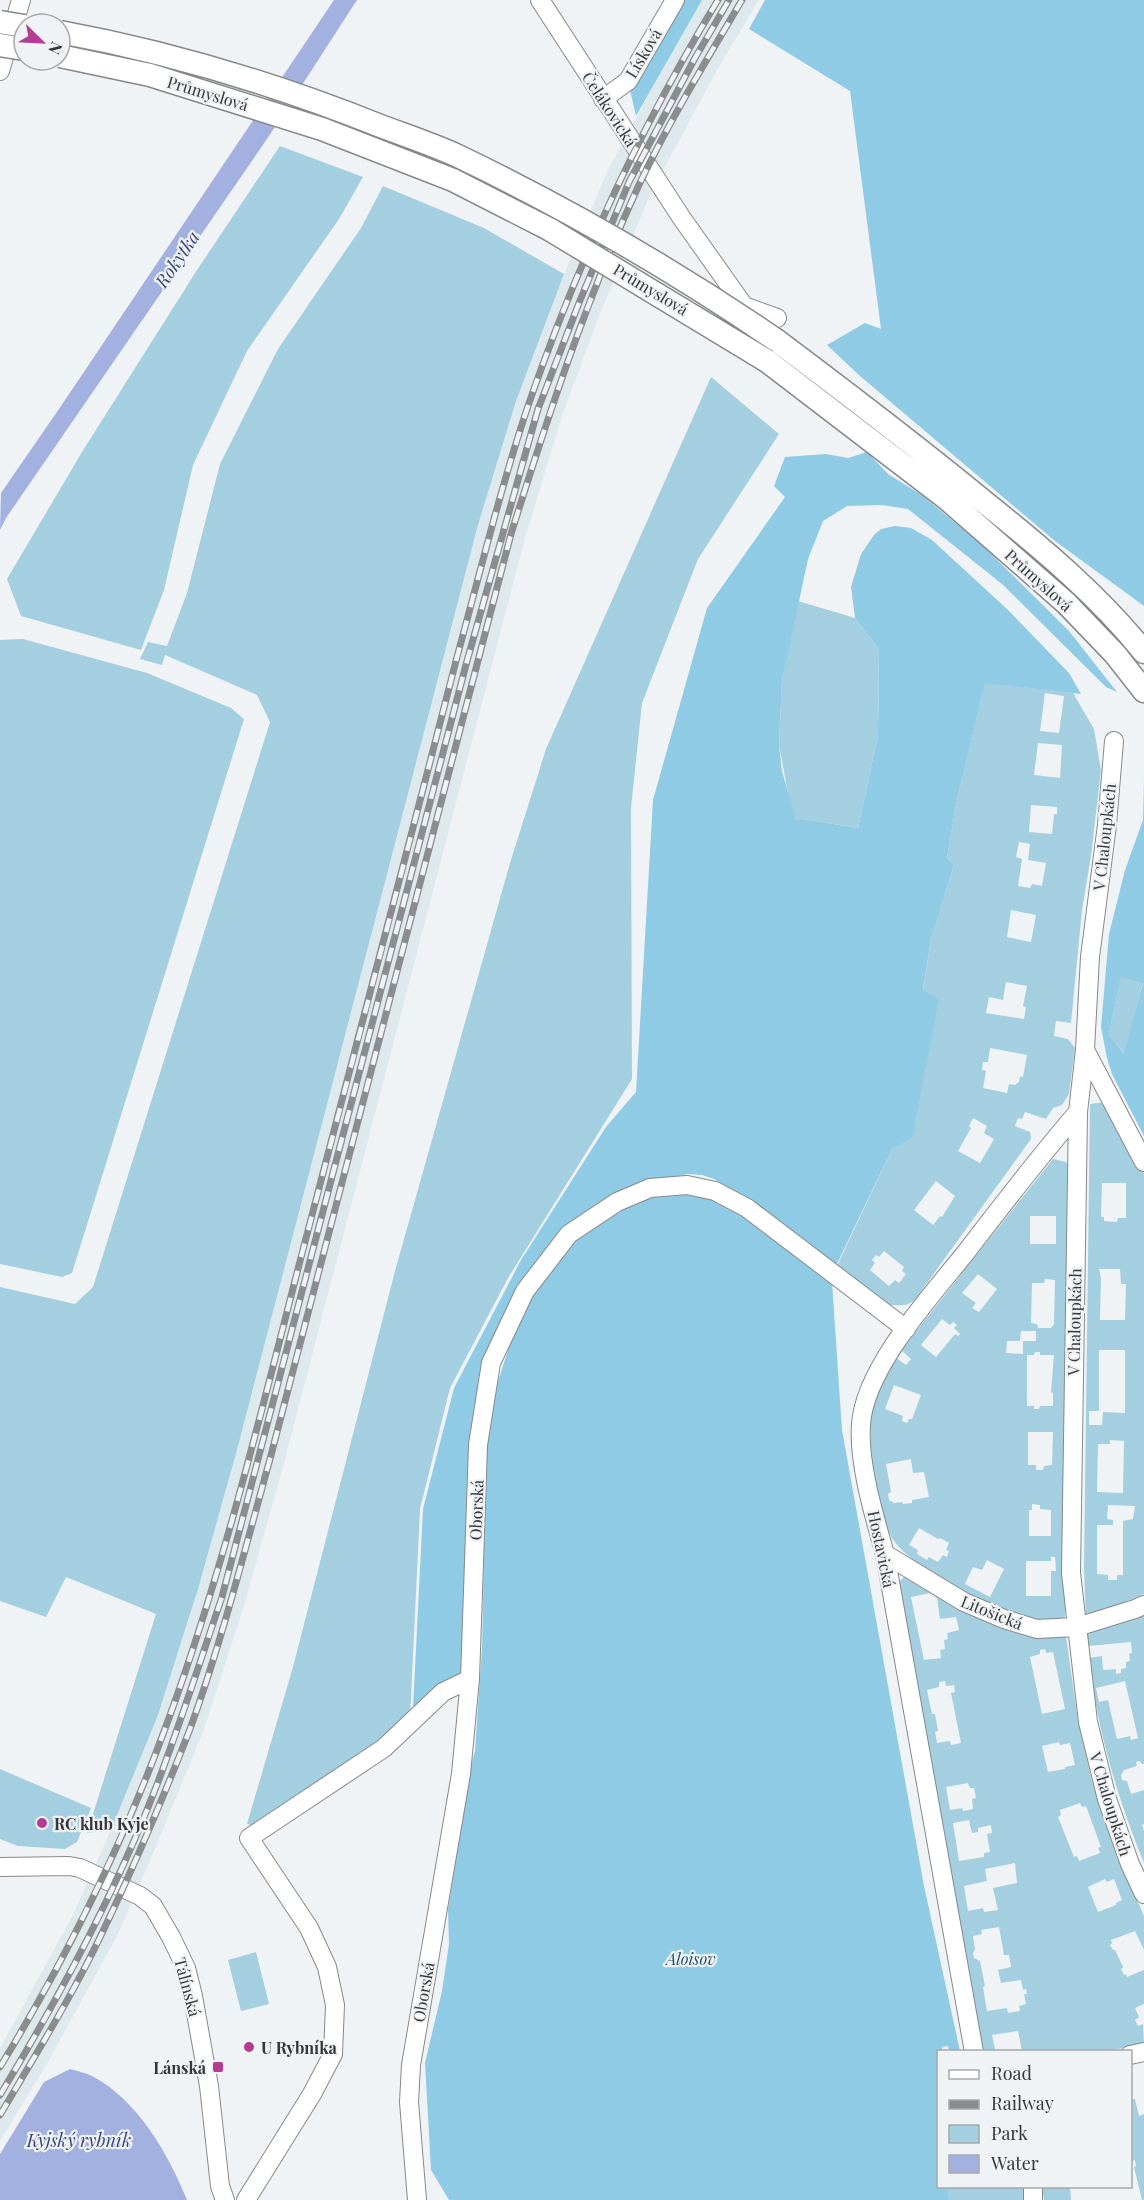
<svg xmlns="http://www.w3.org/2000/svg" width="1144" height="2200" font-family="'Playfair Display',serif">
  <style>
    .built { fill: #dee9ee }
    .green { fill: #a4cfe1; fill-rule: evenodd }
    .forest { fill: #8fcbe4; fill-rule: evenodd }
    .water { fill: #a3b1e1 }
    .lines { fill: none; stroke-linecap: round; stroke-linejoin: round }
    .minor-casing { stroke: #86898a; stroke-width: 20 }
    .major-casing { stroke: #86898a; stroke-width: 25 }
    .minor { stroke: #fff; stroke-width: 18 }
    .major { stroke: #fff; stroke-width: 22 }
    .rail-casing { stroke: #8a8c8d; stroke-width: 7 }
    .rail { stroke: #f0f3f5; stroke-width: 4.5; stroke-dasharray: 14; stroke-linecap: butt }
    .major-bridge-casing { stroke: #86898a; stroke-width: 25; stroke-linecap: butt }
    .major-bridge { stroke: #fff; stroke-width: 22 }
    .poi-dot { fill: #b43c92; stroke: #f0f3f5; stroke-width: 2 }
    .labels { text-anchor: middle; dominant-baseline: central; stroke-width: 4.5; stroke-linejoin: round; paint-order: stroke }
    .street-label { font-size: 16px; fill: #363738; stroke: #f0f3f5 }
    .poi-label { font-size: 16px; font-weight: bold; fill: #363738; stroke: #f0f3f5; text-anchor: start }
    .park-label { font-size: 16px; font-style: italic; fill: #205164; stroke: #f0f3f5 }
    .water-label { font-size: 18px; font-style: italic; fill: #384581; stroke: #f0f3f5 }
  </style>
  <rect width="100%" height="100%" fill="#f0f3f5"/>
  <path class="built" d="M 702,0 L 759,0 L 717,70 L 651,193 L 601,311 L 562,416 L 525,538 L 284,1463 L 245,1603 L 203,1732 L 155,1849 L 117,1936 L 48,2062 L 0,2141 L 0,2048 L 73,1915 L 111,1830 L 158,1715 L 198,1589 L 237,1450 L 478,525 L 516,401 L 556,293 L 607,172 L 675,46 Z"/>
  <path class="green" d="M 280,146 L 363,177 L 339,219 L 247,351 L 193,465 L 164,590 L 141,650 L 21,616 L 7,579 L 82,452 L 197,270 Z
    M 383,186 L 484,228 L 564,274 L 516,401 L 478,525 L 237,1450 L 198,1589 L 158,1715 L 111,1830 L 87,1833 L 156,1614 L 66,1577 L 46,1617 L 0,1601 L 0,1287 L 75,1304 L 93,1287 L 270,722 L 257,695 L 165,655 L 162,665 L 140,659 L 148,642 L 167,646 L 187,593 L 220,464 L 278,349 L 361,228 Z
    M 711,377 L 779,434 L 698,559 L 642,703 L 631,808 L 632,1079 L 508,1278 L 450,1388 L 420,1509 L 410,1719 L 381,1742 L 253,1826 L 247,1824 L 293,1667 L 395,1271 L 510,863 L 546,749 Z
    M 798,601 L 855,618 L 879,650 L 878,735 L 858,828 L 804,819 L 796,822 L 790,804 L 779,745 L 782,681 Z
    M 23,639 L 147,673 L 231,708 L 244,719 L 72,1273 L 62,1277 L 0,1264 L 0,640 Z
    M 985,682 L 1073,693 L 1094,729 L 1101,770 L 1091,856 L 1082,910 L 1071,1023 L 1056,1021 L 1054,1036 L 1068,1039 L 1075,1048 L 1069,1094 L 1062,1105 L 1053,1108 L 1046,1119 L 1025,1112 L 1022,1119 L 1018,1118 L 1015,1126 L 1030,1132 L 1031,1139 L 914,1301 L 906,1305 L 888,1305 L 837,1266 L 892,1149 L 923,991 L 931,939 L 954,865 L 947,858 L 957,800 ZM 1045,693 L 1064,696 L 1059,733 L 1040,731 ZM 1038,743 L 1062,745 L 1060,778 L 1034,775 ZM 1031,805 L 1057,807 L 1057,814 L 1054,814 L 1052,834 L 1029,832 ZM 1019,842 L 1030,844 L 1028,860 L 1046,863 L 1042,886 L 1032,884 L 1030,888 L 1018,886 L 1022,859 L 1016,857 ZM 1011,910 L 1036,915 L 1031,942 L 1007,937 ZM 1006,982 L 1027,986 L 1023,1006 L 1026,1007 L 1024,1019 L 986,1013 L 989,997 L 1003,1000 ZM 990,1048 L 1027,1055 L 1023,1077 L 1020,1076 L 1019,1082 L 1015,1085 L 1009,1084 L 1007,1093 L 983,1088 L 986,1071 L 982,1070 L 983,1062 L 988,1062 ZM 973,1118 L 987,1126 L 984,1133 L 994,1139 L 980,1163 L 958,1151 L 971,1128 L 969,1126 ZM 936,1181 L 955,1196 L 942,1217 L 940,1216 L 933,1225 L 914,1210 ZM 884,1251 L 904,1267 L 902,1271 L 906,1274 L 899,1283 L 895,1280 L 889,1286 L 870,1270 L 875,1263 L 872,1260 L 876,1255 L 879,1257 Z
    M 1121,976 L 1143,982 L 1125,1055 L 1109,1034 Z
    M 1105,1102 L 1144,1174 L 1144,1594 L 1086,1618 L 1084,1569 L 1090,1104 ZM 1102,1183 L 1126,1183 L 1126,1218 L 1118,1218 L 1117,1222 L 1104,1221 L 1104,1217 L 1101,1217 ZM 1099,1269 L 1120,1269 L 1121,1284 L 1126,1284 L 1125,1320 L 1100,1320 L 1101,1278 ZM 1099,1350 L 1125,1350 L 1125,1413 L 1103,1412 L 1102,1425 L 1089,1425 L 1089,1411 L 1099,1411 ZM 1110,1440 L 1124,1441 L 1123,1493 L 1097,1492 L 1098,1444 L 1110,1444 ZM 1108,1505 L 1135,1506 L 1133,1519 L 1123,1521 L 1123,1575 L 1117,1575 L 1117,1580 L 1108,1580 L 1108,1575 L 1097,1574 L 1097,1525 L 1113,1525 L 1113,1520 L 1107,1519 Z
    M 1053,1159 L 1066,1162 L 1069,1168 L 1065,1620 C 1053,1619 1040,1621 1028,1618 C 994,1611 914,1569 894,1541 C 877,1518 866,1436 872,1407 C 875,1389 886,1373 895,1357 L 906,1365 L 911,1359 L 901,1350 ZM 1030,1216 L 1056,1216 L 1056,1244 L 1030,1244 ZM 978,1274 L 997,1289 L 979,1312 L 972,1308 L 976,1303 L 962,1293 ZM 1045,1279 L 1055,1280 L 1054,1324 L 1051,1328 L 1038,1328 L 1037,1324 L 1031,1323 L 1032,1283 L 1044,1283 ZM 942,1319 L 950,1325 L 953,1322 L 957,1325 L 954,1328 L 960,1334 L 958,1336 L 955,1334 L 936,1357 L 921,1345 ZM 1021,1331 L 1036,1331 L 1036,1341 L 1023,1341 L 1023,1354 L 1006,1353 L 1007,1341 L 1020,1341 ZM 1035,1352 L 1040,1352 L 1040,1355 L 1054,1355 L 1051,1392 L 1053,1393 L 1053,1406 L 1040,1406 L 1039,1409 L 1034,1409 L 1034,1406 L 1027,1406 L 1027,1355 L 1034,1355 ZM 894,1385 L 921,1395 L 912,1419 L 909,1419 L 907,1423 L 902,1421 L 903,1416 L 885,1409 ZM 1028,1432 L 1053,1432 L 1052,1465 L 1044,1466 L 1043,1470 L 1036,1470 L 1036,1465 L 1028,1465 ZM 911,1459 L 913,1473 L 924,1472 L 929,1497 L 912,1500 L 912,1503 L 903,1504 L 902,1502 L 894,1503 L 889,1500 L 888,1494 L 891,1492 L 886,1464 ZM 1032,1504 L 1040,1505 L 1040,1509 L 1051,1510 L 1051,1536 L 1029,1536 L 1029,1510 L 1032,1510 ZM 919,1528 L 938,1539 L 940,1538 L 949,1543 L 946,1550 L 949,1551 L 947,1557 L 943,1555 L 938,1562 L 929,1557 L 927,1560 L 917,1554 L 918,1550 L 909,1545 ZM 1051,1557 L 1055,1557 L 1056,1571 L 1051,1571 L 1051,1596 L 1026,1596 L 1026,1561 L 1051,1561 ZM 987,1560 L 1004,1569 L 990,1597 L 965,1584 L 973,1567 L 982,1570 Z
    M 907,1574 L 1066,1636 L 1078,1721 L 1092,1781 L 1120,1860 L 1144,1916 L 1144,1950 L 1135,1931 L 1111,1940 L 1112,1943 L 1110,1945 L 1113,1950 L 1115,1950 L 1123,1967 L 1121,1969 L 1124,1975 L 1126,1974 L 1127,1977 L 1144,1970 L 1144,2004 L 1135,2008 L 1139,2017 L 1135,2020 L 1138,2026 L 1143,2024 L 1144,2044 L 1108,2051 L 1022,2051 L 1018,2031 L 992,2035 L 995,2049 L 992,2051 L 983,2051 L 895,1586 ZM 930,1593 L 937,1598 L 940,1619 L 956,1617 L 959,1630 L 947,1633 L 948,1639 L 944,1640 L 945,1649 L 940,1650 L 941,1658 L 924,1660 L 911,1597 ZM 1045,1649 L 1046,1653 L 1053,1652 L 1065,1709 L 1042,1714 L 1030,1657 L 1040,1654 L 1040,1650 ZM 945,1681 L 946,1686 L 954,1685 L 955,1692 L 951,1693 L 961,1743 L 951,1745 L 950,1741 L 937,1743 L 935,1732 L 938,1731 L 935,1714 L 932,1714 L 927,1690 L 939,1687 L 939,1682 ZM 1059,1742 L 1060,1745 L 1070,1743 L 1075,1765 L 1065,1767 L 1065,1769 L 1048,1772 L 1042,1746 ZM 968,1783 L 970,1788 L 974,1788 L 976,1798 L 972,1799 L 973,1809 L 963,1811 L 962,1808 L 950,1810 L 946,1787 ZM 1080,1803 L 1082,1807 L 1086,1806 L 1101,1847 L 1098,1848 L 1100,1853 L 1079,1861 L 1077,1856 L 1074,1857 L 1058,1817 L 1061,1815 L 1060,1810 ZM 969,1820 L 972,1833 L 978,1832 L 978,1828 L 991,1825 L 992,1833 L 987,1834 L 990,1852 L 984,1853 L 984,1857 L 959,1861 L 953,1823 ZM 1015,1863 L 1017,1883 L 993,1888 L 998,1910 L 984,1912 L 983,1908 L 968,1911 L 964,1886 L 987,1881 L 985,1869 ZM 1105,1879 L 1107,1882 L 1114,1879 L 1122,1900 L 1116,1903 L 1116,1905 L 1098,1912 L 1088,1887 ZM 999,1927 L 1004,1955 L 1009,1955 L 1011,1967 L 998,1970 L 1001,1983 L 1021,1980 L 1023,1990 L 1026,1989 L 1027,1994 L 1024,1994 L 1026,2004 L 1019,2006 L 1020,2011 L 1008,2013 L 1007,2008 L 987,2011 L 983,1987 L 985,1986 L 980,1961 L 974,1958 L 973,1953 L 975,1949 L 973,1936 L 982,1934 L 981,1930 Z
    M 1144,1612 L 1144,1764 L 1142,1764 L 1140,1761 L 1136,1762 L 1137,1766 L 1124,1770 L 1121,1775 L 1122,1780 L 1127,1781 L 1131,1794 L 1144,1790 L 1144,1824 L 1142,1825 L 1144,1831 L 1144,1863 C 1117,1797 1097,1729 1089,1658 L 1102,1656 L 1103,1670 L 1116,1669 L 1116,1674 L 1121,1673 L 1121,1669 L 1126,1668 L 1126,1662 L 1130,1661 L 1129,1654 L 1132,1653 L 1131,1642 L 1088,1646 L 1087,1634 L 1126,1621 ZM 1125,1681 L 1138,1738 L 1131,1740 L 1130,1736 L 1117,1739 L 1108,1700 L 1099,1702 L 1096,1688 Z
    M 0,1769 L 91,1808 L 77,1842 L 65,1849 L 18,1846 L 0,1839 Z
    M 256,1952 L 269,2004 L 241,2011 L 228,1960 Z
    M 1135,2099 L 1139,2116 L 1144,2114 L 1144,2200 L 1142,2200 L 1134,2167 L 1136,2166 L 1135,2160 L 1132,2161 L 1131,2155 L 1131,2100 Z
    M 947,2187 L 1027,2187 L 1029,2200 L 950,2200 Z
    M 1042,2187 L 1070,2187 L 1071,2200 L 1044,2200 Z"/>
  <path class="forest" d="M 676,0 L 702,0 L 636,116 L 628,81 Z
    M 765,0 L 1144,0 L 1144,606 L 1055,541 L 860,376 L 827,345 L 865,323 L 881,329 L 850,91 L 749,29 Z
    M 867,452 L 888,474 L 923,496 L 984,547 L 1069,631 L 1117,692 L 1106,687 L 1002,584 L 908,509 L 882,505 L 847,506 L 823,521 L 808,559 L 782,681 L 779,745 L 782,771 L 796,821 L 804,819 L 858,828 L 878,735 L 879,650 L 855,618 L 851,587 L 861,554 L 874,535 L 881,529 L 895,526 L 911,528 L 932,540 L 1007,609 L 1069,673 L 1081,694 L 985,683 L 957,800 L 947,858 L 954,865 L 931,939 L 923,990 L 939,999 L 912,1138 L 892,1149 L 835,1268 L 750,1201 L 714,1179 L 702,1175 L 687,1174 L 666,1180 L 564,1227 L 490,1356 L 463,1675 L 413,1708 L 423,1509 L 454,1388 L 521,1260 L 606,1127 L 636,1092 L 653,800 L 707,608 L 785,497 L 774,486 L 785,457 L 826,454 L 848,458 Z
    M 1144,779 L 1144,1136 L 1112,1074 L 1107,1058 L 1101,1027 L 1109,934 L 1125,870 L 1143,820 ZM 1121,977 L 1143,983 L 1124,1054 L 1109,1034 Z
    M 692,1192 L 737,1208 L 832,1282 L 842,1430 L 924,1886 L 960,2051 L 949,2051 L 948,2046 L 942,2047 L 942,2051 L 938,2052 L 938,2186 L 947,2187 L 950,2200 L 449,2200 L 431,2170 L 425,2063 L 442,1991 L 449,1944 L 448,1910 L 468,1778 L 475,1751 L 482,1649 L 486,1457 L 493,1397 L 512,1338 L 530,1301 L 559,1253 L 603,1219 L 654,1193 Z"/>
  <path class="water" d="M 334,0 L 357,0 L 269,136 L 6,518 L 0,530 L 1,493 L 61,406 Z
    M 70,2069 C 77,2071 86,2073 92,2076 C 137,2099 169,2155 187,2200 L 0,2200 L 0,2154 L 44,2082 Z"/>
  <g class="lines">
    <g class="minor-casing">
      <path id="minor" d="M 540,0 L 681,217 L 744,306 L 777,318
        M 0,71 L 21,0
        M 603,99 L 628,81 L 675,0
        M 1114,741 L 1107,825 L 1090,957 L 1085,1050 L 1078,1112 L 1071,1573 L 1088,1722 L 1107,1799 L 1130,1864 L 1144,1894
        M 1085,1050 L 1144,1162
        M 885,1554 L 964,1602 L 1004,1619 L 1037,1629 L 1077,1627 L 1135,1609 L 1144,1605
        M 0,1867 L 69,1866 L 80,1868 L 140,1896 L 153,1906 L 171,1937 L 186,1968 L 193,1996 L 209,2086 L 220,2186 L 225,2200
        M 974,2052 L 885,1554 C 874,1516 858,1462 861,1424 C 865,1367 932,1295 967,1251 C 1003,1204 1039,1157 1078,1112
        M 1130,2055 L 1144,2052
        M 1033,2186 L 1033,2200
        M 246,2200 L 312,2094 L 333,2054 L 335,2005 L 327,1967 L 309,1928 L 249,1838 L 384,1748 L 443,1692 L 470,1679
        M 417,2200 L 409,2102 L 411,2065 L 461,1774 L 470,1679 L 478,1445 L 491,1363 L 525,1291 L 569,1234 L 617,1202 L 650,1188 L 687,1185 L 715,1191 L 747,1208 L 906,1329"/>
    </g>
    <g class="major-casing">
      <path id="major" d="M 776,340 C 848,394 919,448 988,505 C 1044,550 1099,596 1144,652
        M 767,361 L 946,498 L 1066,603 L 1115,654 L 1144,691"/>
    </g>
    <use href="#minor" class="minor"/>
    <use href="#major" class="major"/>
    <g class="rail-casing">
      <path id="rail" d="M 0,2067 C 66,1959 126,1837 169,1718 C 223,1570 260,1417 299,1265 C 352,1063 405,860 457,657 C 480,573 501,486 529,403 C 578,262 640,128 718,0
        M 0,2095 C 60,1996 117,1890 158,1782 C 181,1721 201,1659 222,1597 L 467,661 L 538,409 L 579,303 L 629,182 L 695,58 L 729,0
        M 0,2115 C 36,2054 74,1993 104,1929 C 135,1864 164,1796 190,1729 C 222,1641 245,1549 270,1459 L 511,534 C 548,416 586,300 638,187 C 668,123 706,61 742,0"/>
    </g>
    <use href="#rail" class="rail"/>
    <g class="major-bridge-casing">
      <path id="major-bridge" d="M 0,22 L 24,26
        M 60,32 C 169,52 275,84 378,125 C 404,135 432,144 458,156 C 568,209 675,271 776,340
        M 0,45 L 24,49
        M 60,56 L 150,75 L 322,129 L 453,180 L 549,229 L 767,361"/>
    </g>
    <use href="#major-bridge" class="major-bridge"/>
  </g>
  <g class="poi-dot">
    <circle cx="42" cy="1823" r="6"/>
    <circle cx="249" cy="2047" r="6"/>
    <rect x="212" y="2061" width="12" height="12" rx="3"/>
  </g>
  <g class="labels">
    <g class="street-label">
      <text transform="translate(643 53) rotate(-59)">Lísková</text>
      <text transform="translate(208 93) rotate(17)">Průmyslová</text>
      <text transform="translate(610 109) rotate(57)">Čelákovická</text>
      <text transform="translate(651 289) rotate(31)">Průmyslová</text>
      <text transform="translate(1039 580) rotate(42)">Průmyslová</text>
      <text transform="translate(1104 837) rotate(-84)">V Chaloupkách</text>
      <text transform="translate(1074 1322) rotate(-89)">V Chaloupkách</text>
      <text transform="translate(476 1510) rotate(-88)">Oborská</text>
      <text transform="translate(882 1549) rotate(78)">Hostavická</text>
      <text transform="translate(992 1612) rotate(22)">Litošická</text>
      <text transform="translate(1111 1804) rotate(73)">V Chaloupkách</text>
      <text transform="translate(188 1987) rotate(75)">Tálínská</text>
      <text transform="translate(423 1992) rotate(-80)">Oborská</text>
    </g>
    <g class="poi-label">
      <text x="54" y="1823">RC klub Kyje</text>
      <text x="261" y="2047">U Rybníka</text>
      <text x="206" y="2067" text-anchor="end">Lánská</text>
    </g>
    <g class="park-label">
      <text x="691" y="1958">Aloisov</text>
    </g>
    <g class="water-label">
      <text transform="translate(177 259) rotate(-56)">Rokytka</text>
      <text x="79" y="2140">Kyjský rybník</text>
    </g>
  </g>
  <rect x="937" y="2050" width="195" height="138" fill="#f0f3f5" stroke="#a6a8a9" stroke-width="1.5"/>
  <rect x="949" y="2070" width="30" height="9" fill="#ffffff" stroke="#a6a8a9" stroke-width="1.5"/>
  <text x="991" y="2080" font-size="18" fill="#363738">Road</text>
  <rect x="949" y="2100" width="30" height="9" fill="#8a8c8d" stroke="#a6a8a9" stroke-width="1.5"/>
  <text x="991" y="2110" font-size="18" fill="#363738">Railway</text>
  <rect x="949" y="2125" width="30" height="18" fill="#a4cfe1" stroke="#a6a8a9" stroke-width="1.5"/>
  <text x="991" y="2140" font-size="18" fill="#363738">Park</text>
  <rect x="949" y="2155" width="30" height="18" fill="#a3b1e1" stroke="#a6a8a9" stroke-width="1.5"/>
  <text x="991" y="2170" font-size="18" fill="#363738">Water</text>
  <g transform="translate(42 42) rotate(114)"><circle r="28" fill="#f0f3f5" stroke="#a6a8a9" stroke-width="1.5"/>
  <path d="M0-4.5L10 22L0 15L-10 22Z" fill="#b43c92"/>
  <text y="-9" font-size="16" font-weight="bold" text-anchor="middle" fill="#363738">N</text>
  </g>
</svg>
